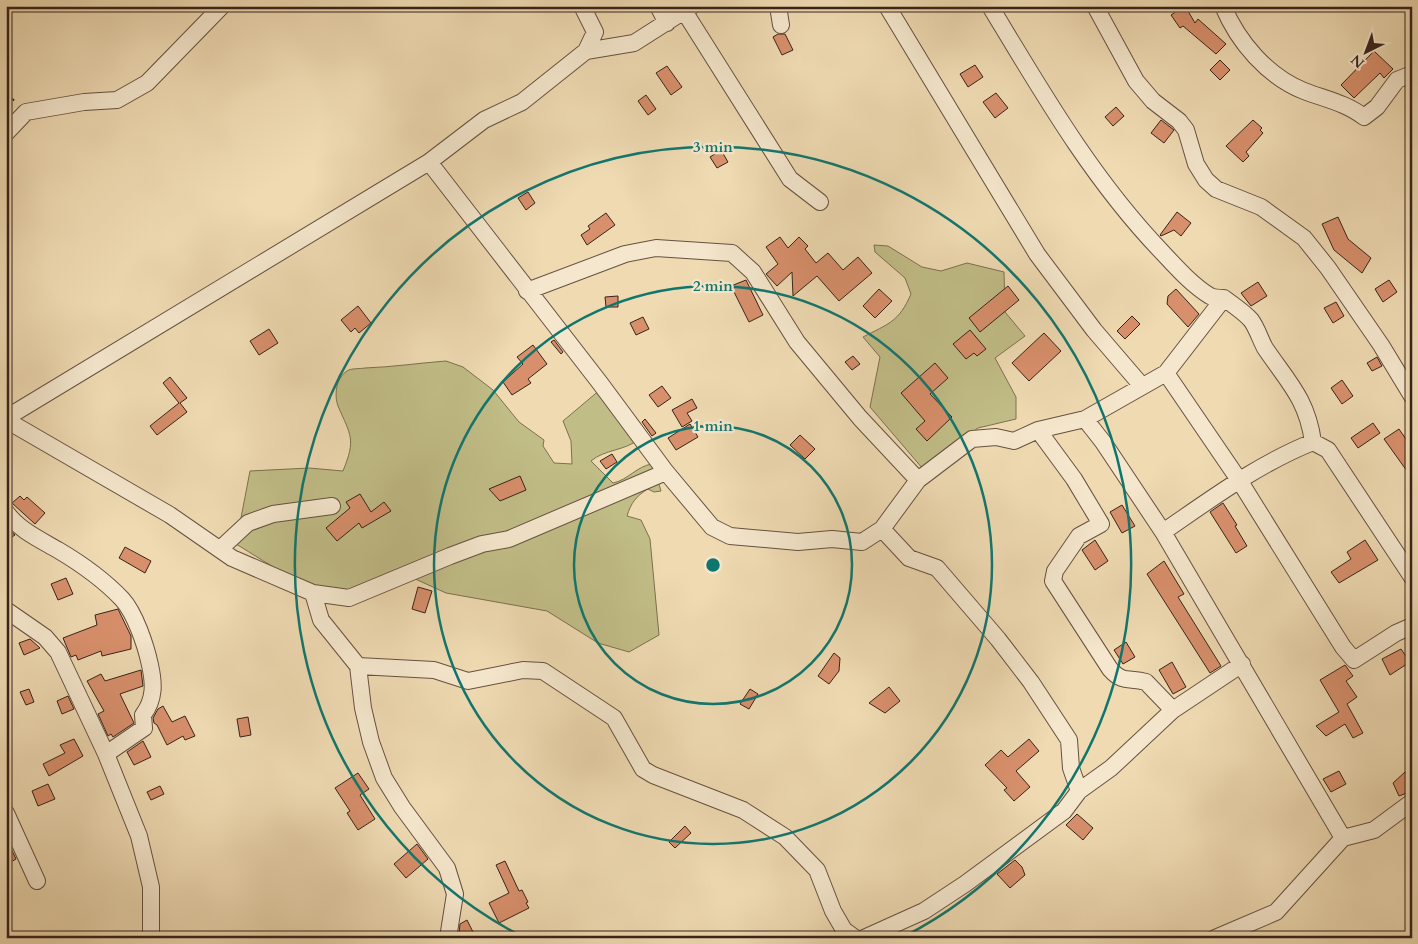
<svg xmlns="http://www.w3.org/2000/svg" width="1418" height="944" font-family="Cardo,serif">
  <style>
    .green { fill: #c1bd87; stroke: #7c7050 }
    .building { fill: #d8906c; stroke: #37231a }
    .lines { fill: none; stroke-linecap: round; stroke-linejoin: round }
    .minor-casing { stroke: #655140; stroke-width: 18 }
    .path { stroke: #37231a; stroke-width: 2; stroke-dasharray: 4 2.5; stroke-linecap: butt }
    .minor { stroke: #f5e7cd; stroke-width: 16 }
    .ring { fill: none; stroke: #0f766e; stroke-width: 2.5 }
    .centre { fill: #0f766e; stroke: #f5e7cd; stroke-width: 2.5 }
    .ring-label { font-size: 15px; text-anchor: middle; font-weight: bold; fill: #0f766e; stroke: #f5e7cd; stroke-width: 4.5; stroke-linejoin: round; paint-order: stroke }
  </style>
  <rect width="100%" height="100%" fill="#efdab2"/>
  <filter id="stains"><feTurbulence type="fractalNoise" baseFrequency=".004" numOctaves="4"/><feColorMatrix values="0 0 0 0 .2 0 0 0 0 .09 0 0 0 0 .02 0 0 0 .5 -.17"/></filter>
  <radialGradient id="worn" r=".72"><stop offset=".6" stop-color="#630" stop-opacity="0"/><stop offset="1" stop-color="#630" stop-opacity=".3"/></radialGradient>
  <path class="green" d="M 874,245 L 888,246 L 922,267 L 941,271 L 967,263 L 1004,272 L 1005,312 L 1025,336 L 995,358 L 1016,397 L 1016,419 L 978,428 L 923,469 L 870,407 L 880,357 L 863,337 C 888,324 899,322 911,294 L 905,278 L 875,252 Z
    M 446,361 L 463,367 L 493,390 L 519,422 L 544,440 L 543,446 L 554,463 L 572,464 L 571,441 L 563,421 L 601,389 L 639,439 C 625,451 605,449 591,461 L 613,483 C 628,480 637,466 652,464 L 659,476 L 658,481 L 661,491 L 654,492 L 648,489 C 636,496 631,503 627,516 L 641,520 L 650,539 L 659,635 L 629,652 L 598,643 L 547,611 L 446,593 L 400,572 C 387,578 370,590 355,592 C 316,599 268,563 236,544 L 250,471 L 309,468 L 343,471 C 356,439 351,436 338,406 C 334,395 336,378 347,371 C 351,368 360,369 365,368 C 393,367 419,363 446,361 Z"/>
  <path class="building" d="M 1174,6 L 1185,6 L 1195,23 L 1198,19 L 1226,44 L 1216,54 L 1183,26 L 1180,28 L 1171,15 L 1177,11 Z
    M 778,34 L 785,34 L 793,50 L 782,55 L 773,37 Z
    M 1374,51 L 1393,69 L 1384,78 L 1380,73 L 1354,98 L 1341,85 Z
    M 1220,60 L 1230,70 L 1220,80 L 1210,70 Z
    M 975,65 L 983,77 L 968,87 L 960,74 Z
    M 667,66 L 682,87 L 671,95 L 656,73 Z
    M 996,93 L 1008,108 L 995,118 L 983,102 Z
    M 646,95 L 656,109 L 648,115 L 638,101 Z
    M 1116,107 L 1124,116 L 1113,126 L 1105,117 Z
    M 1161,120 L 1174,130 L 1164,143 L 1151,133 Z
    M 1253,120 L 1262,128 L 1260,130 L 1263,133 L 1246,152 L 1249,156 L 1243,162 L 1226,146 Z
    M 721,150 L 728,162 L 717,168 L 710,157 Z
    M 528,192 L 535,203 L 526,210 L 518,198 Z
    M 1177,212 L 1191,223 L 1181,236 L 1174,230 L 1161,236 L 1160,235 Z
    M 606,213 L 615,225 L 587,245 L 581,235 L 590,229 L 588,226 Z
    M 1338,217 L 1348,239 L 1371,258 L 1362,273 L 1334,250 L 1322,224 Z
    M 780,237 L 788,248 L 799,237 L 808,246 L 805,249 L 816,263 L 828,253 L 843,270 L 858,257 L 872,273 L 839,301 L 817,276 L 793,296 L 792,272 L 777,286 L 766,274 L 778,264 L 766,247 Z
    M 746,280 L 763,315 L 749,322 L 731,286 Z
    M 1389,280 L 1397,292 L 1383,302 L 1375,289 Z
    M 1258,282 L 1267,296 L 1251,306 L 1241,293 Z
    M 1008,286 L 1019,300 L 980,332 L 969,318 Z
    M 879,289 L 892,301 L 875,318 L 863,306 Z
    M 1176,289 L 1199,314 L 1188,327 L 1167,304 L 1168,296 Z
    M 618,296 L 618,307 L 606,307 L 605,297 Z
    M 1336,302 L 1344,316 L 1333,323 L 1324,308 Z
    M 358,306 L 371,323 L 359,333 L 355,328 L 351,332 L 341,320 Z
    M 1132,316 L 1140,324 L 1125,339 L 1117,331 Z
    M 643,317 L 649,329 L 636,335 L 630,323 Z
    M 269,329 L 278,343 L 259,355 L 250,341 Z
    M 970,330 L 986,349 L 977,356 L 974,353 L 966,359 L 953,344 Z
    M 1044,333 L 1061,351 L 1029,381 L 1012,363 Z
    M 554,340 L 563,352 L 561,354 L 551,342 Z
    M 533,345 L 547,364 L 528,379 L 531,383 L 512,395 L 503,382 L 523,364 L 517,357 Z
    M 853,356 L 860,364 L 852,370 L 845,362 Z
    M 1377,357 L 1382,366 L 1372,371 L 1367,363 Z
    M 935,363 L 948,378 L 930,394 L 952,417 L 927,441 L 916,429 L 925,421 L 901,393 Z
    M 170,377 L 187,398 L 180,403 L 187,412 L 157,435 L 150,426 L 179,403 L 163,383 Z
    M 1342,380 L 1353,396 L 1342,404 L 1331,388 Z
    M 662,386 L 671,398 L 658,407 L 649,395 Z
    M 692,399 L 697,408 L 687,413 L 692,421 L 682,427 L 672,410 Z
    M 645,419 L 656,433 L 652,436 L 642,422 Z
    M 1373,423 L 1380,433 L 1358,448 L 1351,438 Z
    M 690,424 L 698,437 L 676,450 L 668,438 Z
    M 1399,429 L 1412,448 L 1412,478 L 1384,439 Z
    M 800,435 L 815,449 L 805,459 L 790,445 Z
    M 612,454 L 617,462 L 606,469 L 600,461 Z
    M 520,476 L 526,490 L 500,501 L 489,489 Z
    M 360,494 L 371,512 L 384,502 L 391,511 L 362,528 L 359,523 L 337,541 L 326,528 L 350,508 L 346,502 Z
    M 20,496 L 24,500 L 27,497 L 45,513 L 35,524 L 12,503 Z
    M 1223,503 L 1237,525 L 1235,526 L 1247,546 L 1236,553 L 1210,512 Z
    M 1122,505 L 1135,526 L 1122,533 L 1110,512 Z
    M 6,528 L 15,535 L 6,541 Z
    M 1095,540 L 1108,561 L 1095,570 L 1082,550 Z
    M 1365,540 L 1378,560 L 1339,583 L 1331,572 L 1351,559 L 1347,552 Z
    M 125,547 L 151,561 L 145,573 L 119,558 Z
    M 1164,561 L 1184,594 L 1178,597 L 1221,666 L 1210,673 L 1147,574 Z
    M 66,578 L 73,594 L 58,600 L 51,584 Z
    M 418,587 L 432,591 L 425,613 L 412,609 Z
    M 118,609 L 131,636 L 131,649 L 102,656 L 101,651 L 78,660 L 76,655 L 71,657 L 63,638 L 97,625 L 95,615 Z
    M 30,639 L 40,648 L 24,655 L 19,643 Z
    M 1126,642 L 1135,657 L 1123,664 L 1114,650 Z
    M 1401,649 L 1410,662 L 1390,675 L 1382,659 Z
    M 834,653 L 840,658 L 839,671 L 829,684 L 818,676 Z
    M 1172,662 L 1186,687 L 1173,694 L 1159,670 Z
    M 1345,665 L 1353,676 L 1346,681 L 1357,697 L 1347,704 L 1363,733 L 1353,738 L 1345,724 L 1326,736 L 1316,726 L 1339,712 L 1320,680 Z
    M 141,670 L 143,686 L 120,694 L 134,723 L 113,737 L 111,734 L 108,736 L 98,714 L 104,711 L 87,681 L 101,674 L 105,681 Z
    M 889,687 L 900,701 L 885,713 L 869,703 Z
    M 29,689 L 34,702 L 26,705 L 20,692 Z
    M 750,689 L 758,694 L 749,709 L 740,704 Z
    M 68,696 L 74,709 L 62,714 L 57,701 Z
    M 163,706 L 172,722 L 185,716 L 195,736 L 185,740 L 183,736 L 167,745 L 157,725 L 154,723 L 153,718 L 158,709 Z
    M 248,717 L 251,735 L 240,737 L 237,719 Z
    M 74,739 L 83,756 L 49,776 L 43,764 L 65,753 L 60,745 Z
    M 1029,739 L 1039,751 L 1016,771 L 1030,787 L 1014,801 L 1004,790 L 1007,788 L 985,765 L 1001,750 L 1008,757 Z
    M 143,741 L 151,757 L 134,765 L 127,752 Z
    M 1339,771 L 1346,784 L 1331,792 L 1323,779 Z
    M 1405,772 L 1412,778 L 1412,791 L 1399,796 L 1393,783 Z
    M 358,773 L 369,789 L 360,795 L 375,819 L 358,830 L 347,813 L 350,811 L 335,788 Z
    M 48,784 L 55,799 L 38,806 L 32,791 Z
    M 160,786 L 164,794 L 151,800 L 147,792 Z
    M 1077,814 L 1093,828 L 1083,840 L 1066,825 Z
    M 685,826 L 691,833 L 675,848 L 669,842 Z
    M 6,838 L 16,859 L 6,865 Z
    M 417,844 L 428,859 L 406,878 L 394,864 Z
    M 1015,860 L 1022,867 L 1025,875 L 1010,888 L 997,874 Z
    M 505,861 L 519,891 L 522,890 L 528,902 L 526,903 L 529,908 L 499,923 L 489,903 L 509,893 L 496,865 Z
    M 467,920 L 476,938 L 461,938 L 459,934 L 460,924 Z"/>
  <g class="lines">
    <g class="minor-casing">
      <path id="minor" d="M 582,6 L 595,32 L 586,51
        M 658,6 L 667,23
        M 778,6 L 781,25
        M 887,6 L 1037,254 L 1094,330 L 1142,386
        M 990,6 C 1042,92 1092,179 1162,252 C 1176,267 1192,285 1210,296 C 1214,298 1220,298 1224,298 L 1166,373
        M 1095,6 L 1136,81 L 1153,101 L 1179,121 L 1186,130 L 1196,164 L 1206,180 L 1216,189 L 1261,207 L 1304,238 L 1328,268 L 1381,345 L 1412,396
        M 1223,6 C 1238,42 1267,76 1304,91 C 1325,99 1346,103 1364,117 L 1377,107 L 1397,80 L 1412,74
        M 684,11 L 790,179 L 820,202
        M 6,133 L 26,112 L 84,102 L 117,100 L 147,83 L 222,6
        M 429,162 L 600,383 L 666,472 L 712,527 L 730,536 L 798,542 L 832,539 L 862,542 L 882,529 L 918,480 L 972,439 L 996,437 L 1014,441 L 1038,430 L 1085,419 L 1166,373 L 1239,480 L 1343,647 L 1354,660 L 1396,633 L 1412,626
        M 527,291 L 625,254 L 656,248 L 732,253 L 753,272 L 797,342 L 860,418 L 918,480
        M 1224,298 C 1233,305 1244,312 1251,320 C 1257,328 1260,339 1265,348 C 1288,382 1307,399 1313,442
        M 6,418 L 429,162 L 484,120 L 522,102 L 586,51 L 634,43 L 692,6
        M 1085,419 L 1103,442 L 1163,532 L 1343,838
        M 6,420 L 170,515 L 232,558 L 313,593 L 349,598 L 450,556 L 482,544 L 509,539 L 666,472
        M 1038,430 L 1074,479 L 1101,524 L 1079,536 L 1055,571 L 1053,581 L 1110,669 C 1123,684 1130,677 1146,682 L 1173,710
        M 6,512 C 19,530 39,539 58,550 C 80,563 104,580 122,599 C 135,613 146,646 150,665 C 154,683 155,699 143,715 L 144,728 L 106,754
        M 882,529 L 909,558 L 937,568 L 998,639 L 1031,682 L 1069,740 L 1071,768 L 1079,791
        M 1163,532 C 1211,499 1258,464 1313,442 L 1328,450 L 1412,577
        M 220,549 L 248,523 L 273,514 L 332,506
        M 313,593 L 321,620 L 358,666 L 363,708 L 371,742 L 384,778 L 402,807 L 447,868 L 455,894 L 448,938
        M 6,610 L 45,637 L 58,652 L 106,754 L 139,836 L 151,887 L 151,938
        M 358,666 L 434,670 L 468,681 L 523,670 L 543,671 L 614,718 L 643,769 L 653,775 L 743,810 L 785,837 L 817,870 L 833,911 L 844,930 L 855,938
        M 6,813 L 37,881
        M 864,938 L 924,911 L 965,884 L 1064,811 L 1079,791 L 1111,768 L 1173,710 L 1242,664
        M 1215,938 L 1276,912 L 1343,838 L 1374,830 L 1412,802"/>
    </g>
    <path class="path" d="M 6,94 L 16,102"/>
    <use href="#minor" class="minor"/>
  </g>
  <g class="ring">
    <circle cx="713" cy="565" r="139"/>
    <circle cx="713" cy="565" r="279"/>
    <path d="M523 937A418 418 0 1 1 903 937"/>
  </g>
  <circle cx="713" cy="565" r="8" class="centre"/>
  <g class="ring-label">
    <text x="713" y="152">3 min</text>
    <text x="713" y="291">2 min</text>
    <text x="713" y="431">1 min</text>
  </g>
  <rect width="1418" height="944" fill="none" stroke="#efdab2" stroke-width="25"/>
  <rect x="8" y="8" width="1403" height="929" fill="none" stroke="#37231a" stroke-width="2.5"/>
  <rect x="12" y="12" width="1393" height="919" fill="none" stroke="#37231a"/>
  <g transform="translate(1366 52) rotate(222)" stroke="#f5e7cd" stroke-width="4" paint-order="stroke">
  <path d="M0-4L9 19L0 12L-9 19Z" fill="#37231a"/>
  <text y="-8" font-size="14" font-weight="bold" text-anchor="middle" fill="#37231a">N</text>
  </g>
  <rect width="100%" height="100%" filter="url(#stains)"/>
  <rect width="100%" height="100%" fill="url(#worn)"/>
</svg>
